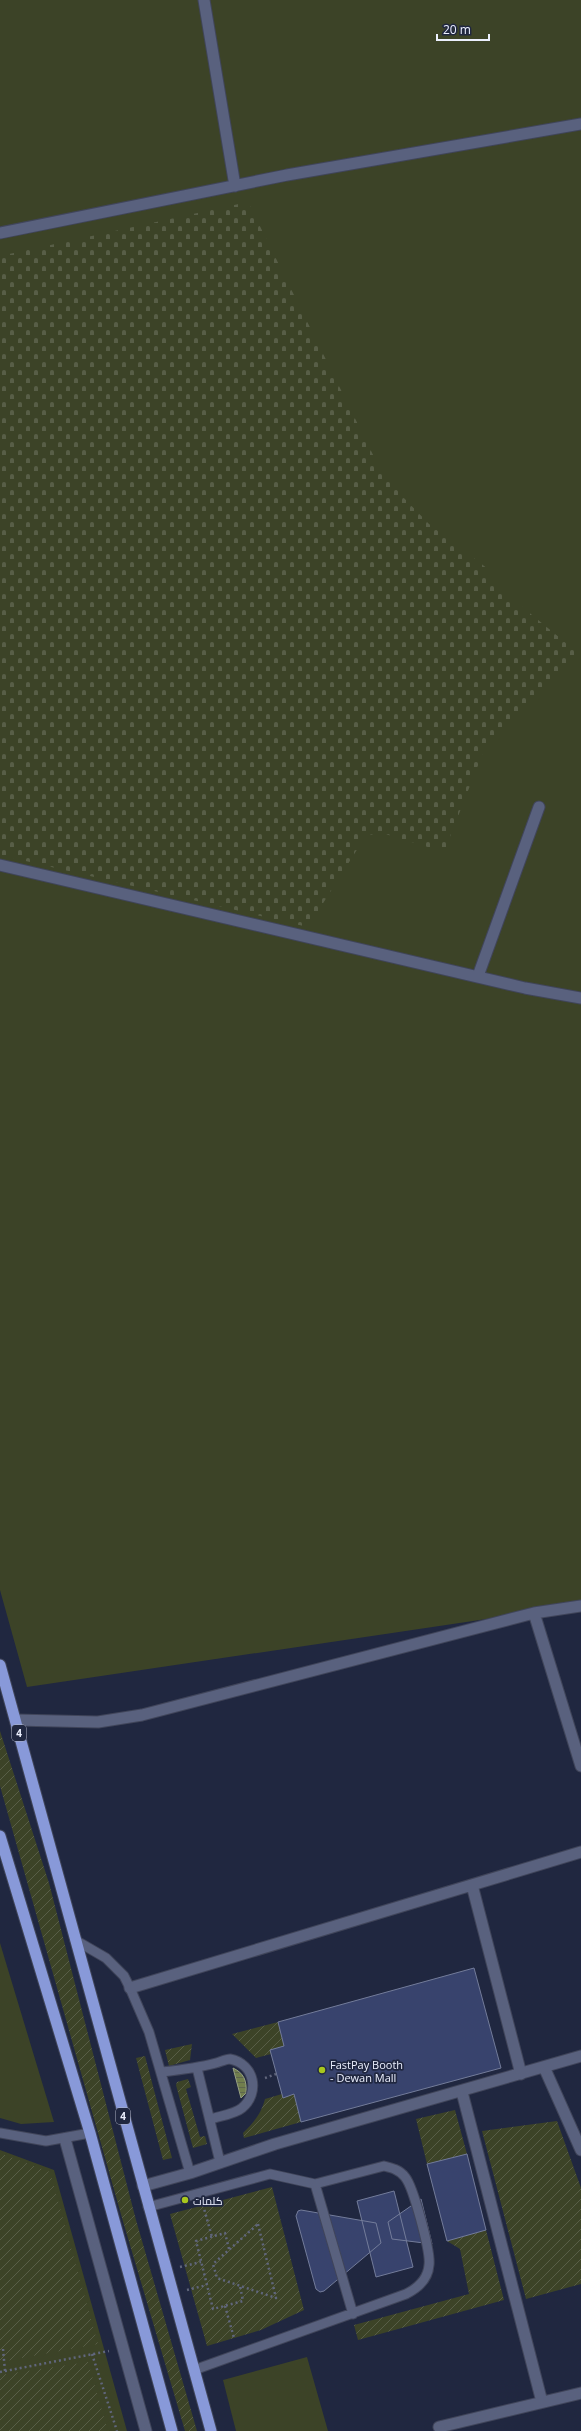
<svg xmlns="http://www.w3.org/2000/svg" width="581" height="2431" font-family="'Open Sans',Cairo,sans-serif">
  <style>
    .green { fill: #3c4327 }
    .cemetery { fill: url(#cemetery-stones) }
    .garden { fill: url(#garden-furrows) }
    .water { fill: url(#water-rules); stroke: #96a082 }
    .building { fill: #38436d; stroke: #737c9a }
    .lines { fill: none; stroke-linecap: round; stroke-linejoin: round }
    .service-casing { stroke: #40455a; stroke-width: 11 }
    .minor-casing { stroke: #40455a; stroke-width: 13 }
    .trunk-casing { stroke: #40455a; stroke-width: 13 }
    .path { stroke: #60667c; stroke-width: 2.5; stroke-dasharray: 2 3; stroke-linecap: butt }
    .service { stroke: #59617e; stroke-width: 9 }
    .minor { stroke: #59617e; stroke-width: 11 }
    .trunk { stroke: #8899d9; stroke-width: 11 }
    .poi-dot { fill: #a8c71d; stroke: #202740; stroke-width: 1.5 }
    .labels { text-anchor: middle; dominant-baseline: central; stroke-width: 3.5; stroke-linejoin: round; paint-order: stroke }
    .shield { fill: #202740; stroke: #afb4c5; stroke-width: 1 }
    .shield-label { font-size: 10px; font-weight: bold; fill: #ecf0fe }
    .poi-label { font-size: 11px; fill: #ecf0fe; stroke: #202740; text-anchor: start }
  </style>
  <defs>
    <pattern id="cemetery-stones" width="16" height="16" patternUnits="userSpaceOnUse"><rect width="16" height="16" fill="#3c4327"/><path d="M2 7V4a2 2 0 0 1 4 0v3zM10 15v-3a2 2 0 0 1 4 0v3z" fill="#585e47"/></pattern>
    <pattern id="garden-furrows" width="10" height="10" patternUnits="userSpaceOnUse"><rect width="10" height="10" fill="#3c4327"/><path d="M-1 1l2-2M0 10L10 0M9 11l2-2" fill="none" stroke="#585e47"/></pattern>
    <pattern id="water-rules" width="6" height="5" patternUnits="userSpaceOnUse"><rect width="6" height="5" fill="#717e4d"/><path d="M0 2.5h6" fill="none" stroke="#5e664d"/></pattern>
  </defs>
  <rect width="100%" height="100%" fill="#202740"/>
  <path class="green" d="M 0,0 L 581,0 L 581,1605 L 27,1687 L 0,1590 Z
    M 0,1943 L 54,2122 L 21,2124 L 0,2118 Z
    M 0,2150 L 54,2170 L 127,2431 L 0,2431 Z
    M 307,2357 L 328,2431 L 236,2431 L 223,2380 Z"/>
  <path class="cemetery" d="M 248,202 L 380,469 L 403,497 L 429,524 L 488,569 L 492,582 L 577,652 L 484,750 L 444,852 L 379,832 L 365,837 L 308,927 L 0,855 L 0,256 Z"/>
  <path class="garden" d="M 0,1731 L 49,1883 L 136,2220 L 197,2431 L 185,2431 L 122,2218 L 0,1786 Z
    M 278,2022 L 284,2046 L 270,2050 L 271,2054 L 256,2058 L 232,2034 Z
    M 192,2044 L 190,2060 L 169,2066 L 165,2050 Z
    M 145,2056 L 172,2158 L 163,2160 L 136,2058 Z
    M 188,2079 L 191,2087 L 186,2089 L 200,2137 L 205,2136 L 207,2144 L 193,2148 L 176,2085 L 177,2082 Z
    M 282,2094 L 283,2097 L 294,2094 L 301,2122 L 244,2138 L 243,2133 C 254,2122 261,2114 265,2099 Z
    M 455,2110 L 467,2154 L 427,2164 L 416,2119 Z
    M 557,2121 L 581,2188 L 581,2284 L 526,2299 L 482,2131 Z
    M 0,2153 L 50,2172 L 98,2344 L 0,2362 Z
    M 272,2187 L 304,2310 L 261,2330 L 207,2346 L 170,2214 Z
    M 486,2230 L 504,2300 L 358,2340 L 354,2325 L 469,2294 L 460,2249 L 447,2241 Z
    M 88,2362 L 108,2431 L 0,2431 L 0,2375 Z"/>
  <path class="water" d="M 233,2068 C 244,2073 247,2081 246,2093 L 241,2098 Z"/>
  <path class="building" d="M 474,1968 L 501,2068 L 301,2122 L 294,2094 L 283,2098 L 270,2050 L 284,2046 L 278,2022 Z
    M 467,2154 L 486,2230 L 447,2241 L 427,2164 Z
    M 394,2191 L 413,2267 L 376,2277 L 357,2201 Z
    M 421,2199 L 432,2244 L 392,2239 L 388,2222 Z
    M 301,2210 L 376,2223 L 381,2243 L 324,2291 L 320,2292 L 316,2289 L 296,2216 L 298,2211 Z"/>
  <g class="lines">
    <g class="service-casing">
      <path id="service" d="M 75,1940 L 106,1958 L 124,1976 L 130,1988 L 149,2032 L 190,2173
        M 197,2068 L 220,2162
        M 161,2072 C 180,2070 198,2068 216,2063 C 220,2062 226,2059 230,2059 C 255,2064 260,2093 242,2108 C 235,2114 220,2116 211,2119
        M 0,2133 L 46,2141 L 90,2133
        M 315,2184 L 353,2314
        M 148,2207 L 270,2174 L 315,2184 L 384,2166 C 392,2168 400,2170 405,2177 C 413,2186 431,2252 429,2265 C 428,2279 418,2288 406,2294 L 194,2370"/>
    </g>
    <g class="minor-casing">
      <path id="minor" d="M 204,0 L 235,186
        M 0,233 L 287,175 L 581,124
        M 0,865 L 525,988 L 581,998
        M 478,976 L 539,807
        M 534,1613 L 581,1766
        M 16,1720 L 98,1722 L 142,1715 L 534,1613 L 581,1606
        M 472,1885 L 521,2074
        M 130,1988 L 581,1852
        M 544,2067 L 581,2150
        M 462,2092 L 542,2402
        M 65,2139 L 146,2431
        M 143,2186 L 190,2173 L 275,2144 L 581,2056
        M 439,2427 L 581,2393"/>
    </g>
    <g class="trunk-casing">
      <path id="trunk" d="M 0,1665 L 211,2431
        M 0,1836 L 90,2133 L 172,2431"/>
    </g>
    <path class="path" d="M 265,2078 L 276,2074
      M 203,2205 L 212,2237
      M 258,2224 L 276,2298 L 217,2278 L 213,2264 Z
      M 229,2249 L 225,2233 L 196,2241 L 213,2309 L 243,2301 L 240,2286
      M 180,2267 L 201,2262
      M 187,2290 L 207,2285
      M 225,2306 L 234,2338
      M 3,2349 L 5,2371
      M 92,2354 L 117,2431
      M 0,2372 L 109,2351"/>
    <use href="#service" class="service"/>
    <use href="#minor" class="minor"/>
    <use href="#trunk" class="trunk"/>
  </g>
  <g class="poi-dot">
    <circle cx="322" cy="2070" r="4"/>
    <circle cx="185" cy="2200" r="4"/>
  </g>
  <g class="labels">
    <g class="shield">
      <rect x="12" y="1725" width="14" height="16" rx="3"/>
      <rect x="116" y="2108" width="14" height="16" rx="3"/>
    </g>
    <g class="shield-label">
      <text x="19" y="1733">4</text>
      <text x="123" y="2116">4</text>
    </g>
    <g class="poi-label">
      <text x="330" y="2064">FastPay Booth<tspan x="330" dy="13">- Dewan Mall</tspan></text>
      <text x="193" y="2200">كلمات</text>
    </g>
  </g>
  <path d="M437 34v6h52v-6" fill="none" stroke="#ecf0fe" stroke-width="2"/>
  <text x="443" y="34" font-size="12" fill="#ecf0fe" stroke="#202740" stroke-width="3" paint-order="stroke">20 m</text>
</svg>
